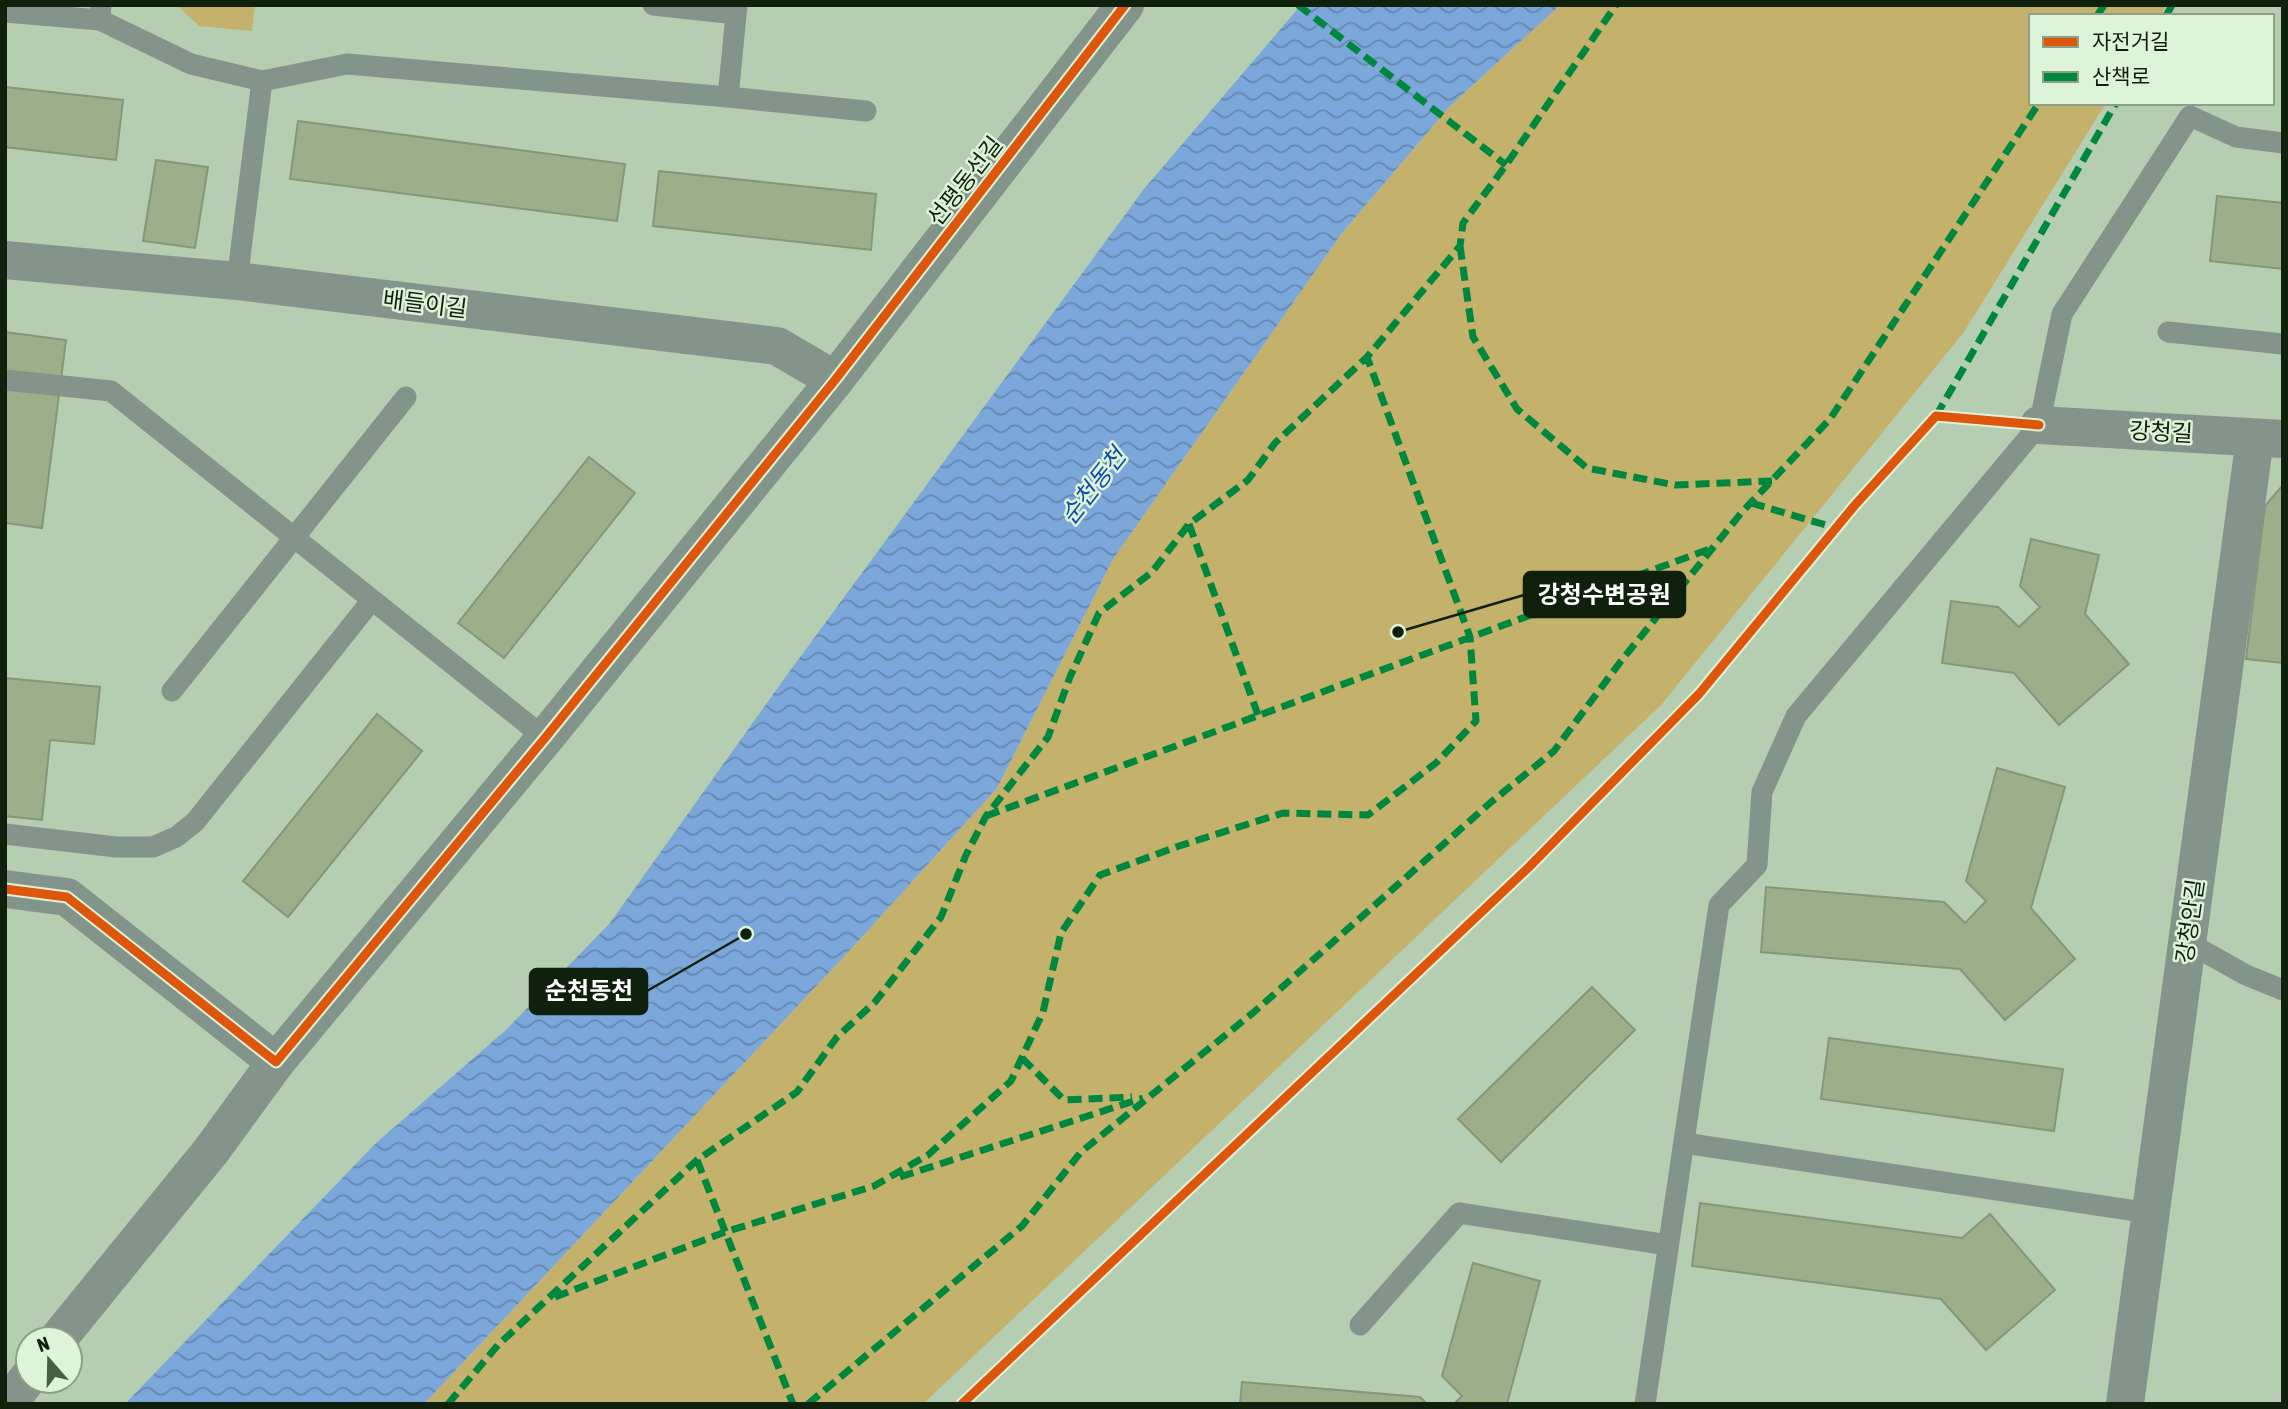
<svg xmlns="http://www.w3.org/2000/svg" width="2288" height="1409" font-family="'Asap Condensed','Noto Sans KR',sans-serif">
  <style>
    .green { fill: #c3b16c }
    .water { fill: url(#water-waves) }
    .building { fill: #9dae8a; stroke: #87957c; stroke-width: 2 }
    .lines { fill: none; stroke-linecap: round; stroke-linejoin: round }
    .service { stroke: #83948a; stroke-width: 21 }
    .minor { stroke: #83948a; stroke-width: 38 }
    .quiet { stroke: #00873e; stroke-width: 7; stroke-dasharray: 14 7; stroke-linecap: butt }
    .cycleway-casing { stroke: #ddf4d9; stroke-width: 13 }
    .cycleway { stroke: #dd560c; stroke-width: 9 }
    .labels { text-anchor: middle; dominant-baseline: central; stroke-width: 5; stroke-linejoin: round; paint-order: stroke }
    .street-label { font-size: 23px; fill: #0f210c; stroke: #ddf4d9 }
    .water-label { font-size: 24px; font-style: italic; fill: #0e4baf; stroke: #ddf4d9 }
    .leader { fill: none; stroke: #0f210c; stroke-width: 2.5 }
    .callout-dot { fill: #0f210c; stroke: #ddf4d9; stroke-width: 2.5 }
    .callout { fill: #0f210c; stroke: #0f210c; stroke-width: 2.5 }
    .callout-label { font-size: 24px; text-anchor: middle; font-weight: bold; fill: #fff }
  </style>
  <defs>
    <pattern id="water-waves" width="16" height="10" patternUnits="userSpaceOnUse" patternTransform="scale(1.75)"><rect width="16" height="10" fill="#7ca7db"/><path d="M0 5q4-4 8 0t8 0" fill="none" stroke="#6488b0"/></pattern>
  </defs>
  <rect width="100%" height="100%" fill="#b5ceb1"/>
  <path class="green" d="M 177,5 L 255,5 L 252,31 L 199,26 Z
    M 1560,5 L 2167,5 L 2161,16 L 2031,16 L 2031,103 L 2106,103 L 1964,332 L 1661,705 L 923,1404 L 424,1404 L 851,949 L 997,788 L 1113,559 L 1342,233 L 1449,107 Z"/>
  <path class="water" d="M 1301,5 L 1560,5 L 1449,107 L 1342,233 L 1113,559 L 997,788 L 851,949 L 424,1404 L 125,1404 L 375,1144 L 507,1029 L 610,923 L 784,679 L 1144,189 Z"/>
  <path class="building" d="M 5,87 L 123,100 L 116,160 L 5,147 Z
    M 298,121 L 625,164 L 617,221 L 290,179 Z
    M 156,160 L 208,167 L 195,248 L 143,241 Z
    M 659,171 L 876,194 L 871,250 L 653,226 Z
    M 2217,196 L 2283,203 L 2283,269 L 2210,261 Z
    M 5,332 L 66,340 L 42,528 L 5,523 Z
    M 589,457 L 635,493 L 504,658 L 458,623 Z
    M 2282,486 L 2283,486 L 2283,663 L 2246,659 L 2265,506 Z
    M 2031,539 L 2099,555 L 2085,614 L 2129,664 L 2059,725 L 2014,673 L 1942,663 L 1951,601 L 1998,607 L 2019,627 L 2040,607 L 2020,586 Z
    M 5,678 L 100,687 L 94,744 L 50,740 L 42,820 L 5,816 Z
    M 377,714 L 422,751 L 288,917 L 243,881 Z
    M 1997,768 L 2065,787 L 2031,908 L 2075,959 L 2005,1020 L 1960,969 L 1761,952 L 1766,887 L 1944,902 L 1965,923 L 1986,901 L 1966,881 Z
    M 1592,987 L 1635,1030 L 1501,1162 L 1458,1119 Z
    M 1829,1038 L 2063,1069 L 2054,1131 L 1821,1099 Z
    M 1700,1203 L 1962,1238 L 1990,1214 L 2055,1290 L 1986,1350 L 1941,1299 L 1692,1266 Z
    M 1473,1263 L 1540,1281 L 1507,1404 L 1454,1404 L 1462,1396 L 1442,1376 Z
    M 1242,1382 L 1420,1397 L 1427,1404 L 1240,1404 Z"/>
  <g class="lines">
    <path class="service" d="M 101,5 L 100,20 L 191,64 L 262,81 L 347,64 L 728,97 L 866,111
      M 653,5 L 736,14
      M 5,12 L 100,20
      M 728,97 L 737,5
      M 237,281 L 262,81
      M 2168,332 L 2283,344
      M 5,380 L 111,391 L 545,738
      M 172,691 L 406,397
      M 5,834 L 116,847 L 153,847 L 176,837 L 195,822 L 372,600
      M 2187,942 L 2246,975 L 2283,990
      M 1684,1143 L 2150,1213
      M 1360,1325 L 1459,1213 L 1668,1245
      M 1645,1404 L 1719,905 L 1757,865 L 1762,792 L 1796,716 L 2039,425 L 2062,314 L 2190,116 L 2236,137 L 2283,143"/>
    <path class="minor" d="M 5,260 L 237,281 L 777,346 L 835,380
      M 2039,425 L 2283,439
      M 5,889 L 67,897 L 276,1062 L 545,738 L 835,380 L 1125,5
      M 58,1339 L 211,1151 L 276,1062
      M 8,1404 L 28,1378
      M 2125,1404 L 2255,438"/>
    <path class="quiet" d="M 1298,5 L 1506,165
      M 2097,16 L 2104,5
      M 2166,16 L 2172,5
      M 1460,246 L 1473,337 L 1517,409 L 1587,468 L 1675,485 L 1772,481
      M 1936,416 L 2116,103
      M 1751,503 L 1836,528
      M 1189,524 L 1258,715
      M 986,816 L 1715,547
      M 1022,1058 L 1064,1100 L 1132,1097
      M 697,1160 L 793,1404
      M 900,1177 L 1143,1098
      M 555,1297 L 725,1232 L 874,1186 L 928,1155 L 1011,1081 L 1043,1012 L 1061,933 L 1100,875 L 1179,846 L 1283,813 L 1368,815 L 1436,763 L 1476,721 L 1470,637 L 1367,357
      M 448,1404 L 498,1345 L 697,1160 L 797,1092 L 837,1037 L 875,1002 L 941,917 L 966,855 L 986,816 L 1048,737 L 1070,677 L 1099,613 L 1152,572 L 1189,524 L 1248,480 L 1275,443 L 1367,357 L 1460,246 L 1463,223 L 1506,165 L 1616,5
      M 808,1404 L 1022,1226 L 1081,1152 L 1254,1012 L 1490,803 L 1554,751 L 1621,661 L 1742,512 L 1830,419 L 2039,103"/>
    <g class="cycleway-casing">
      <path id="cycleway" d="M 5,889 L 67,897 L 276,1062 L 545,738 L 835,380 L 1125,5
        M 962,1404 L 1529,867 L 1699,694 L 1855,505 L 1936,416 L 2039,425"/>
    </g>
    <use href="#cycleway" class="cycleway"/>
  </g>
  <g class="labels">
    <g class="street-label">
      <text transform="translate(965 181) rotate(-52)">선평동선길</text>
      <text transform="translate(425 304) rotate(7)">배들이길</text>
      <text transform="translate(2161 432) rotate(3)">강청길</text>
      <text transform="translate(2190 921) rotate(-82)">강청안길</text>
    </g>
    <g class="water-label">
      <text transform="translate(1093 486) rotate(-52)">순천동천</text>
    </g>
  </g>
  <path class="leader" d="M1398 632L1524 595M746 934L647 991"/>
  <g class="callout-dot">
    <circle cx="1398" cy="632" r="7"/>
    <circle cx="746" cy="934" r="7"/>
  </g>
  <g class="callout">
    <rect x="1524" y="572" width="161" height="45" rx="7"/>
    <rect x="530" y="969" width="117" height="45" rx="7"/>
  </g>
  <g class="callout-label">
    <text x="1604" y="603">강청수변공원</text>
    <text x="589" y="999">순천동천</text>
  </g>
  <rect width="2288" height="1409" fill="none" stroke="#0f210c" stroke-width="14"/>
  <rect x="2029" y="14" width="245" height="91" fill="#ddf4d9" stroke="#8ba087" stroke-width="2"/>
  <rect x="2043" y="37" width="35" height="10" fill="#dd560c" stroke="#8ba087" stroke-width="2"/>
  <text x="2092" y="49" font-size="21" fill="#0f210c">자전거길</text>
  <rect x="2043" y="72" width="35" height="10" fill="#00873e" stroke="#8ba087" stroke-width="2"/>
  <text x="2092" y="84" font-size="21" fill="#0f210c">산책로</text>
  <g transform="translate(49 1360) rotate(340)"><circle r="33" fill="#ddf4d9" stroke="#8ba087" stroke-width="2"/>
  <path d="M0-5L12 26L0 18L-12 26Z" fill="#495e46"/>
  <text y="-10" font-size="19" font-weight="bold" text-anchor="middle" fill="#0f210c">N</text>
  </g>
</svg>
